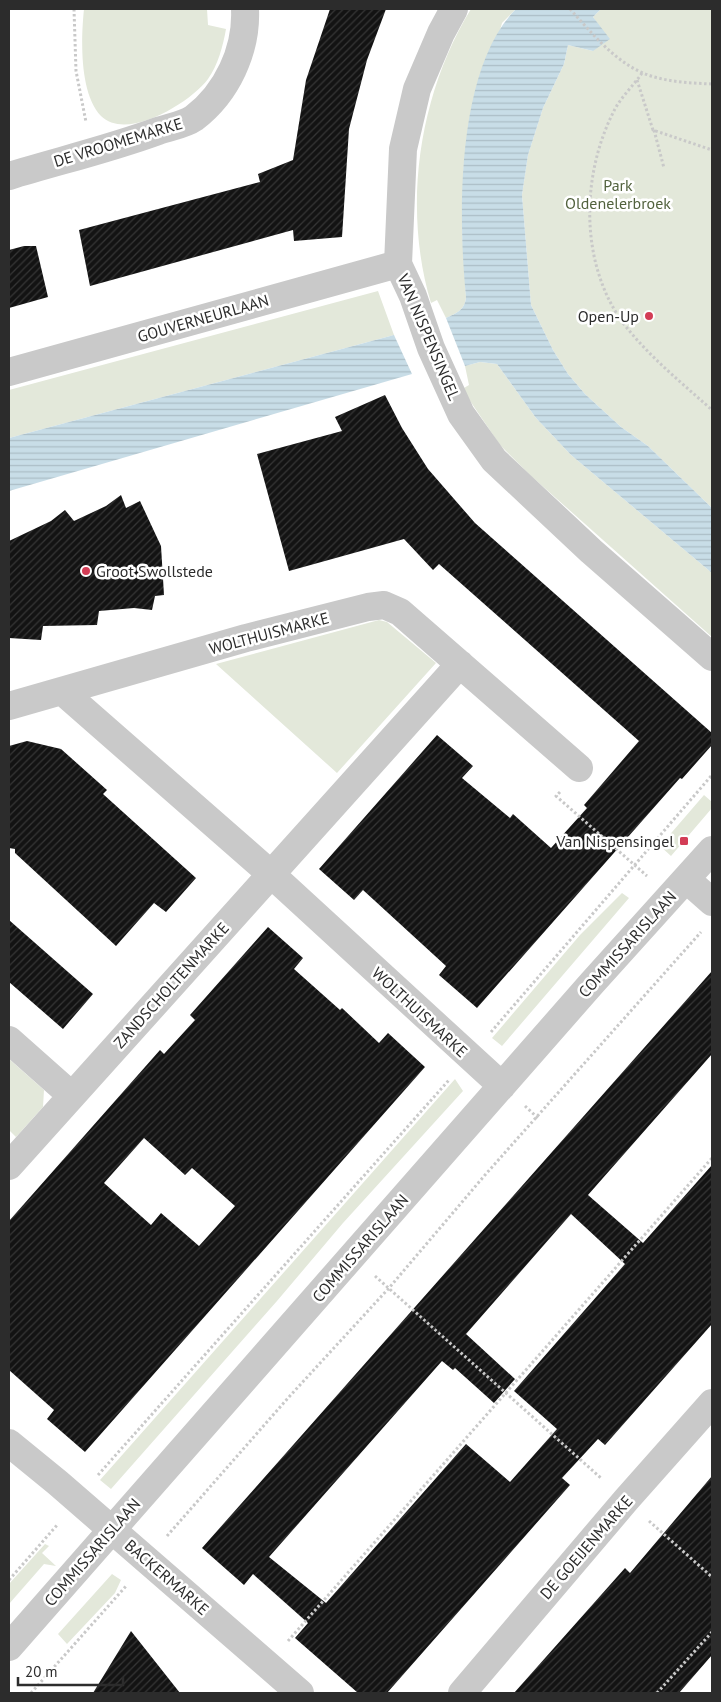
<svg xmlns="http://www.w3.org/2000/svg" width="721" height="1702" font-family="'PT Sans',sans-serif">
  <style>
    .green { fill: #e3e8da }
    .water { fill: url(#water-rules) }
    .building { fill: url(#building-hatch); fill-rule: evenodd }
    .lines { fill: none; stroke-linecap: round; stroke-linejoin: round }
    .path { stroke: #c9c9c9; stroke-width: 3; stroke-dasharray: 2.5 2.5; stroke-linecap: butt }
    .minor { stroke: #c9c9c9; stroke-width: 28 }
    .poi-dot { fill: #d33d56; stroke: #fff; stroke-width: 2 }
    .labels { text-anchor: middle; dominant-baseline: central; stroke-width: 5; stroke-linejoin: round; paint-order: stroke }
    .street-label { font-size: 16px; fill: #2c2c2c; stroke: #fff }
    .park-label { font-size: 16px; fill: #52623e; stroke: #fff }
    .poi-label { font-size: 16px; fill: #2c2c2c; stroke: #fff; text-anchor: end }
  </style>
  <defs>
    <pattern id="water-rules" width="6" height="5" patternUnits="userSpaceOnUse" patternTransform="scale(1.25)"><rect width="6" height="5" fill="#c8dde7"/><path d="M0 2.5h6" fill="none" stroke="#acbec6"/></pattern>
    <pattern id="building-hatch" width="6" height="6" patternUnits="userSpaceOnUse" patternTransform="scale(1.25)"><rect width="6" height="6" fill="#131313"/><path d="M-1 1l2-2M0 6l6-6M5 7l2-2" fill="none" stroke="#363636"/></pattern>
  </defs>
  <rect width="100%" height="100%" fill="#fff"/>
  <path class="green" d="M 84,9 L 207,9 L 208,25 L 226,29 C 223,46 218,65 208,79 C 191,102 127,142 101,116 C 79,93 81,38 84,9 Z
    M 471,9 L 516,9 L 502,23 L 464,162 L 462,228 L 466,297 C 465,310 457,313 446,318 L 437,300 L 431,303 C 402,207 419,94 471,9 Z
    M 601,9 L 712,9 L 712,508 L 648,446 L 621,427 L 585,394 L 568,374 L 553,350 L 531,305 L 522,195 L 528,155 L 543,108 L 564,64 L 568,45 L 593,51 L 597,23 L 593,17 Z
    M 378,291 L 394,335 L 9,438 L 9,390 Z
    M 480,362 L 497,364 L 536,418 L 571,455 L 712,573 L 712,637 L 530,475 L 500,445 L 466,395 L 464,388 L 469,385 L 465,366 Z
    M 379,620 L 387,622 L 436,663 L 337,773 L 216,664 Z
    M 704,795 L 712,802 L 712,808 L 671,856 L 660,846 Z
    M 622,893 L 629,898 L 502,1046 L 492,1038 L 580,935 Z
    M 9,1059 L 44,1090 L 43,1107 L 16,1137 L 9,1130 Z
    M 455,1079 L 463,1091 L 343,1223 L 277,1301 L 111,1489 L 100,1480 Z
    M 45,1544 L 49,1546 L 42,1553 L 56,1566 L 44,1564 L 9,1604 L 9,1584 Z
    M 112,1574 L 121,1580 L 115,1593 L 67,1644 L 58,1634 Z"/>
  <path class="water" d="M 516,9 L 601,9 L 593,17 L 610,39 L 593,51 L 568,45 L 564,64 L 543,108 L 528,155 L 522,195 L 531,305 L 553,350 L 568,374 L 585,394 L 621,427 L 648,446 L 712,508 L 712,573 L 571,455 L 536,418 L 497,364 L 480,362 L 465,366 L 446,318 C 457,313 465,310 466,297 C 458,216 456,69 516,9 Z
    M 394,335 L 412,374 L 9,491 L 9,438 Z"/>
  <path class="building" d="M 330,9 L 386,9 L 367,60 L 349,129 L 342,237 L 294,241 L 293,230 L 90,286 L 79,230 L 260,182 L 258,174 L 293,160 L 306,80 Z
    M 24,246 L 36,246 L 48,297 L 9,308 L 9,250 Z
    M 385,395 L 402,428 L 428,469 L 475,523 L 712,733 L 712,745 L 682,779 L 680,778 L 477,1008 L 439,975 L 446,966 L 363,890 L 354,900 L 319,869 L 437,735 L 473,766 L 462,778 L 510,818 L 513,814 L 551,848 L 587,808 L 584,805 L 639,741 L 439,564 L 433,570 L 404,539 L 289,571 L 257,454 L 342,431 L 335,417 Z
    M 121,495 L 126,508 L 140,501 L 161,546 L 164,595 L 155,596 L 152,610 L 134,608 L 99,611 L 97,625 L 43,626 L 41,640 L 9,638 L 9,541 L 51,521 L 65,510 L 74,521 L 106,506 Z
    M 27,741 L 61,749 L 107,790 L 103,794 L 196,878 L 166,912 L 154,903 L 116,946 L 15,853 L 15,849 L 9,848 L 9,746 Z
    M 9,920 L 93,994 L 63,1029 L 9,982 Z
    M 268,927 L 303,958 L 294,969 L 340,1010 L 342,1008 L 379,1043 L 388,1033 L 425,1067 L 85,1452 L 47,1419 L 54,1410 L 9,1370 L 9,1221 L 160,1050 L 164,1054 L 195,1020 L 190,1015 ZM 144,1138 L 185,1175 L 192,1168 L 235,1206 L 199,1246 L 161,1213 L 151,1225 L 104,1183 Z
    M 712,971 L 712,1054 L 588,1195 L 643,1243 L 712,1165 L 712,1324 L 605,1445 L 598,1439 L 562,1478 L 570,1485 L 387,1693 L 358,1693 L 295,1638 L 308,1623 L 253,1574 L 244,1585 L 202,1548 ZM 571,1214 L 625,1264 L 514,1391 L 557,1429 L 510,1482 L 466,1444 L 326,1603 L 269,1557 L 442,1361 L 453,1370 L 455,1368 L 494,1403 L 515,1379 L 466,1334 Z
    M 712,1476 L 712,1655 L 679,1693 L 514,1693 L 625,1568 L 630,1573 Z
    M 131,1631 L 180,1693 L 93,1693 Z"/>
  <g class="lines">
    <path class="path" d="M 74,9 L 76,71 L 86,122
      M 570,9 C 591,32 613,60 643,73 C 664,82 690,83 712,84
      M 642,73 C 634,85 622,96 615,109 C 580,175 579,268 627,328 C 652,359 683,384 712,410
      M 637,80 L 653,130 L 712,150
      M 654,130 L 664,168
      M 560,792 L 556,796 L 647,876
      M 491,1032 L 712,775
      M 525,1106 L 538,1118
      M 375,1276 L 602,1479
      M 98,1475 L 449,1080
      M 649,1521 L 712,1577
      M 167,1536 L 288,1398 L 389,1288 L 485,1175 L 701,932
      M 9,1580 L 58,1524
      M 288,1641 L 712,1158
      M 31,1693 L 127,1585
      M 657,1693 L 712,1632"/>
    <path class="minor" d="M 454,9 L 441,33 L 417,89 L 403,149 L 398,264 L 413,296 L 431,348 L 461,414 L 494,460 L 591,551 L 712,657
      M 9,176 C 58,161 109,149 158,131 C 169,127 184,125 194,118 C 227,93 247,50 245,9
      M 9,372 L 398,264
      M 62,691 L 272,875 L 502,1086
      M 9,706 L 246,638 L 368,607 L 384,605 L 400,612 L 579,768
      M 686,879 L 712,902
      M 9,1040 L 71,1095
      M 9,1166 L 460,664
      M 9,1443 L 58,1483 L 300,1693
      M 9,1647 L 592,983 L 712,850
      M 462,1693 L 626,1500 L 712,1403"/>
  </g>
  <g class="poi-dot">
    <circle cx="649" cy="316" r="5"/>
    <circle cx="86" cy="571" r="5"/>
    <rect x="679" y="836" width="10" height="10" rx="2.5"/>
  </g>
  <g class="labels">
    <g class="street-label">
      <text transform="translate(118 142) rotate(-17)">DE VROOMEMARKE</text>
      <text transform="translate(203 318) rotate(-16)">GOUVERNEURLAAN</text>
      <text transform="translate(429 337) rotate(67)">VAN NISPENSINGEL</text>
      <text transform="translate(269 633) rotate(-15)">WOLTHUISMARKE</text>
      <text transform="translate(627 944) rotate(-48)">COMMISSARISLAAN</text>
      <text transform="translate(171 985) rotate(-48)">ZANDSCHOLTENMARKE</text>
      <text transform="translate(420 1012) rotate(43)">WOLTHUISMARKE</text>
      <text transform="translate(360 1248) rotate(-49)">COMMISSARISLAAN</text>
      <text transform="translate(586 1547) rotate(-49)">DE GOEIJENMARKE</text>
      <text transform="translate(92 1552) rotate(-49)">COMMISSARISLAAN</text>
      <text transform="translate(167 1577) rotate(41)">BACKERMARKE</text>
    </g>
    <g class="park-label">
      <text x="618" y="185">Park<tspan x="618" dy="18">Oldenelerbroek</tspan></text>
    </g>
    <g class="poi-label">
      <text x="639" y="316">Open-Up</text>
      <text x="96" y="571" text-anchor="start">Groot Swollstede</text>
      <text x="674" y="841">Van Nispensingel</text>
    </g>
  </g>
  <rect width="721" height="1702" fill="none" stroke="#2c2c2c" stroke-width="20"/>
  <path d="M18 1677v8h105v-8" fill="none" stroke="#2c2c2c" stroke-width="2.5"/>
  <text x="25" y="1677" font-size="15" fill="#2c2c2c" stroke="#ffffff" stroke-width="4" paint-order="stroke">20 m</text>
</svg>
